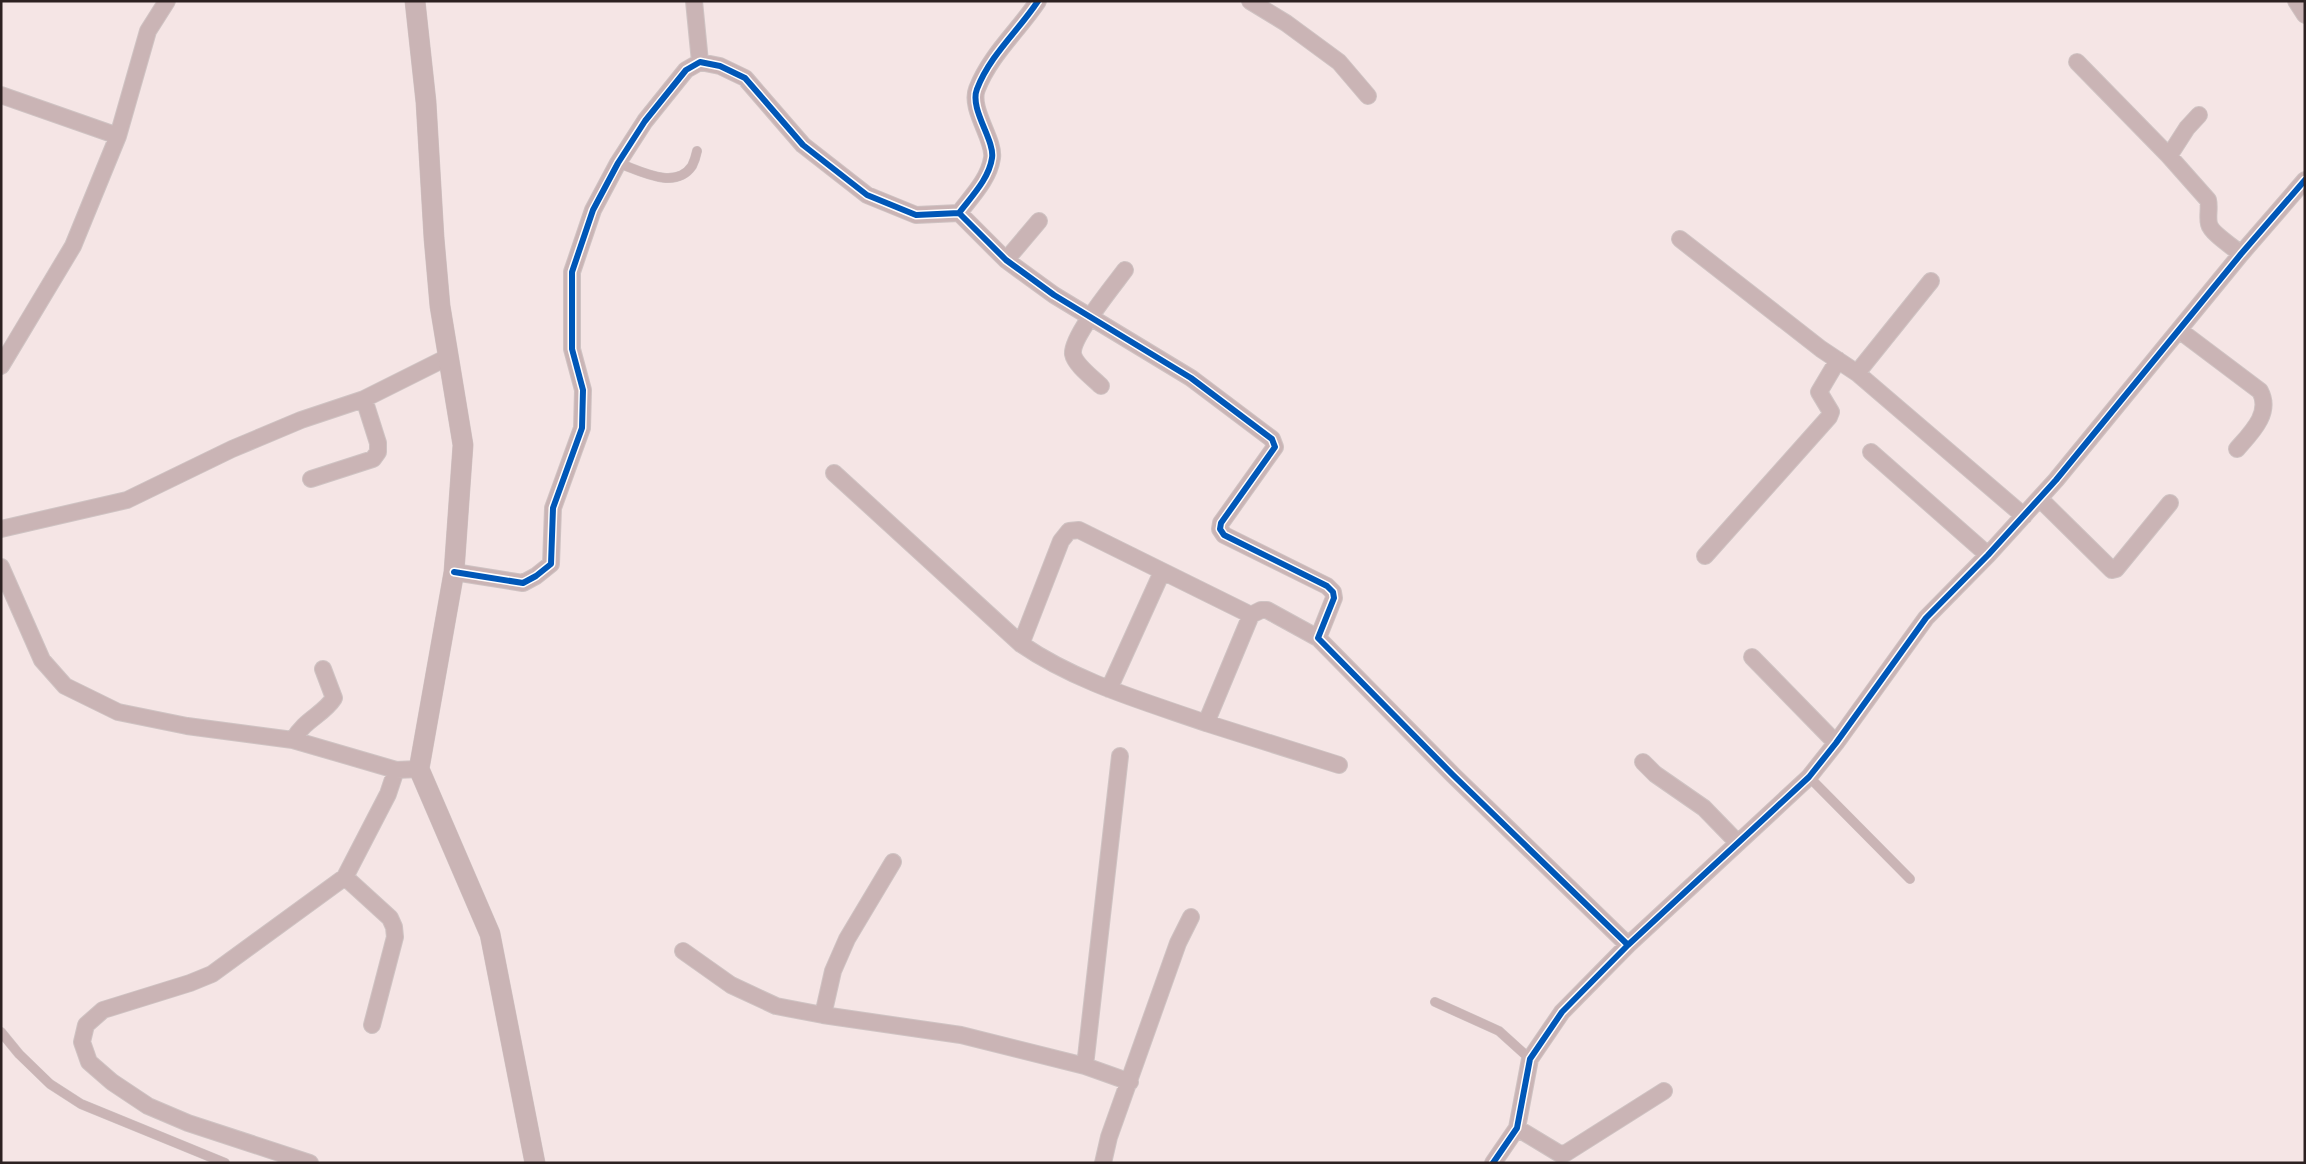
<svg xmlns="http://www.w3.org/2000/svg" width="2306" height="1164" font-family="Barlow,sans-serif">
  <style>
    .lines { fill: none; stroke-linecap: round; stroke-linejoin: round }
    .service-casing { stroke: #cfc3c3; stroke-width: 10 }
    .minor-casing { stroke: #cfc3c3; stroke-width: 18 }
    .tertiary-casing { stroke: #cfc3c3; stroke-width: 21 }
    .service { stroke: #cab4b5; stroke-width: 9 }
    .minor { stroke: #cab4b5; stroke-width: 16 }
    .tertiary { stroke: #cab4b5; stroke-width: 20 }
    .cycleway-casing { stroke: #fff; stroke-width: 9 }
    .cycleway { stroke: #0057b8; stroke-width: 6 }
  </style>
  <rect width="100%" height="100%" fill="#f5e5e5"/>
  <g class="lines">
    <g class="service-casing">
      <path id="service" d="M 618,163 C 639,170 675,191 692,166 C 694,162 696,156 697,151
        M 1809,777 L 1910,879
        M 1435,1002 L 1499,1031 L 1530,1059
        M 1,1032 L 19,1054 L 50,1084 L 81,1104 L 225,1163"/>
    </g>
    <g class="minor-casing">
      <path id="minor" d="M 694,1 L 700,62
        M 1250,1 L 1286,23 L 1339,62 L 1368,96
        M 2296,1 L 2305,15
        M 2077,62 L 2169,156 L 2208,200 C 2210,208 2207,216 2209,224 C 2211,233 2233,247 2241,254
        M 1,95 L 118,136
        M 2169,156 L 2187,128 L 2199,115
        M 959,213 L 1006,260 L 1054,295 L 1191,378 L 1272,439 L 1275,447 L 1221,523 L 1220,529 L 1224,535 L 1327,586 L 1333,592 L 1334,598 L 1318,638 L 1453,775 L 1628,945
        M 1680,239 L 1821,349 L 1857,373 L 2024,516
        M 1006,260 L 1039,221
        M 2179,330 L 2260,391 C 2272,413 2251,433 2237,449
        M 1,366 L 73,246 L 118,136 L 148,31 L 167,1
        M 1857,373 L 1931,281
        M 1101,386 C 1093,378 1075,365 1073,354 C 1071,337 1114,285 1125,270
        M 1871,452 L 1988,555
        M 834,473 L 1021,644 C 1076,682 1143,701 1206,723
        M 311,479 L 373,459 L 378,452 L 378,443 L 364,399 L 448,357
        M 2040,499 L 2112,570 L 2116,569 L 2170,503
        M 1,529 L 127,500 L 232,449 L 301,420 L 364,399
        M 1705,556 L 1829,417 L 1831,412 L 1819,392 L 1838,360
        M 1,567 L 42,660 L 65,686 L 118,712 L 187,726 L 293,740 L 396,770
        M 454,572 L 523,583 L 536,576 L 551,564 L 553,508 L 582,428 L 583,390 L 572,349 L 572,272 L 593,210 L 618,163 L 645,121 L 686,70 L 700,62 L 720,66 L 745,78 L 803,145 L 867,195 L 916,215 L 959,213 C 971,197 989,179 992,158 C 995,140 969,109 977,89 C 990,55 1019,30 1038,1
        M 1251,615 L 1206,723 L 1339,765
        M 1021,644 L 1061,541 L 1069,531 L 1079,530 L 1251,615 L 1261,610 L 1267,610 L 1318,638
        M 1752,657 L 1836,743
        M 1109,689 L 1162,572
        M 293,740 C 305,719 323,715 334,698 L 323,669
        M 1643,762 L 1655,774 L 1704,808 L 1738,843
        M 893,862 L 847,939 L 833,971 L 823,1015 L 961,1035 L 1085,1066 L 1130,1082
        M 345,877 L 390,918 L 394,927 L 395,937 L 372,1025
        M 683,951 L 731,985 L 776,1006 L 823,1015
        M 1085,1066 L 1120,756
        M 1517,1128 L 1560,1154 L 1566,1153 L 1664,1091
        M 310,1163 L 188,1123 L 148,1106 L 112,1082 L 89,1062 L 82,1042 L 86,1025 L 103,1010 L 190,983 L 212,974 L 345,877 L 388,794 L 396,770 L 419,769
        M 1103,1163 L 1109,1137 L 1178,943 L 1191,917
        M 1493,1163 L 1517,1128 L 1530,1059 L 1562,1012 L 1628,945 L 1809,777 L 1836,743 L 1926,618 L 1988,555 L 2056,480 L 2241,254 L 2305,180"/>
    </g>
    <g class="tertiary-casing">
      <path id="tertiary" d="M 415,1 L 426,102 L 434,238 L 440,306 L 463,445 L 454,572 L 419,769 L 490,934 L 535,1163"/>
    </g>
    <use href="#service" class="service"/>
    <use href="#minor" class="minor"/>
    <use href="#tertiary" class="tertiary"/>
    <g class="cycleway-casing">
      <path id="cycleway" d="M 959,213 L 1006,260 L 1054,295 L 1191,378 L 1272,439 L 1275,447 L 1221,523 L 1220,529 L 1224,535 L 1327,586 L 1333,592 L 1334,598 L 1318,638 L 1453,775 L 1628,945
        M 454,572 L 523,583 L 536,576 L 551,564 L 553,508 L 582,428 L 583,390 L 572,349 L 572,272 L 593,210 L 618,163 L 645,121 L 686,70 L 700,62 L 720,66 L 745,78 L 803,145 L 867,195 L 916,215 L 959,213 C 971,197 989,179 992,158 C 995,140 969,109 977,89 C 990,55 1019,30 1038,1
        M 1493,1163 L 1517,1128 L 1530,1059 L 1562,1012 L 1628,945 L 1809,777 L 1836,743 L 1926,618 L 1988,555 L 2056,480 L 2241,254 L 2305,180"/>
    </g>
    <use href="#cycleway" class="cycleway"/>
  </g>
  <rect width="2306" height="1164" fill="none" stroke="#2c2121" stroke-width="5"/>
</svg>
